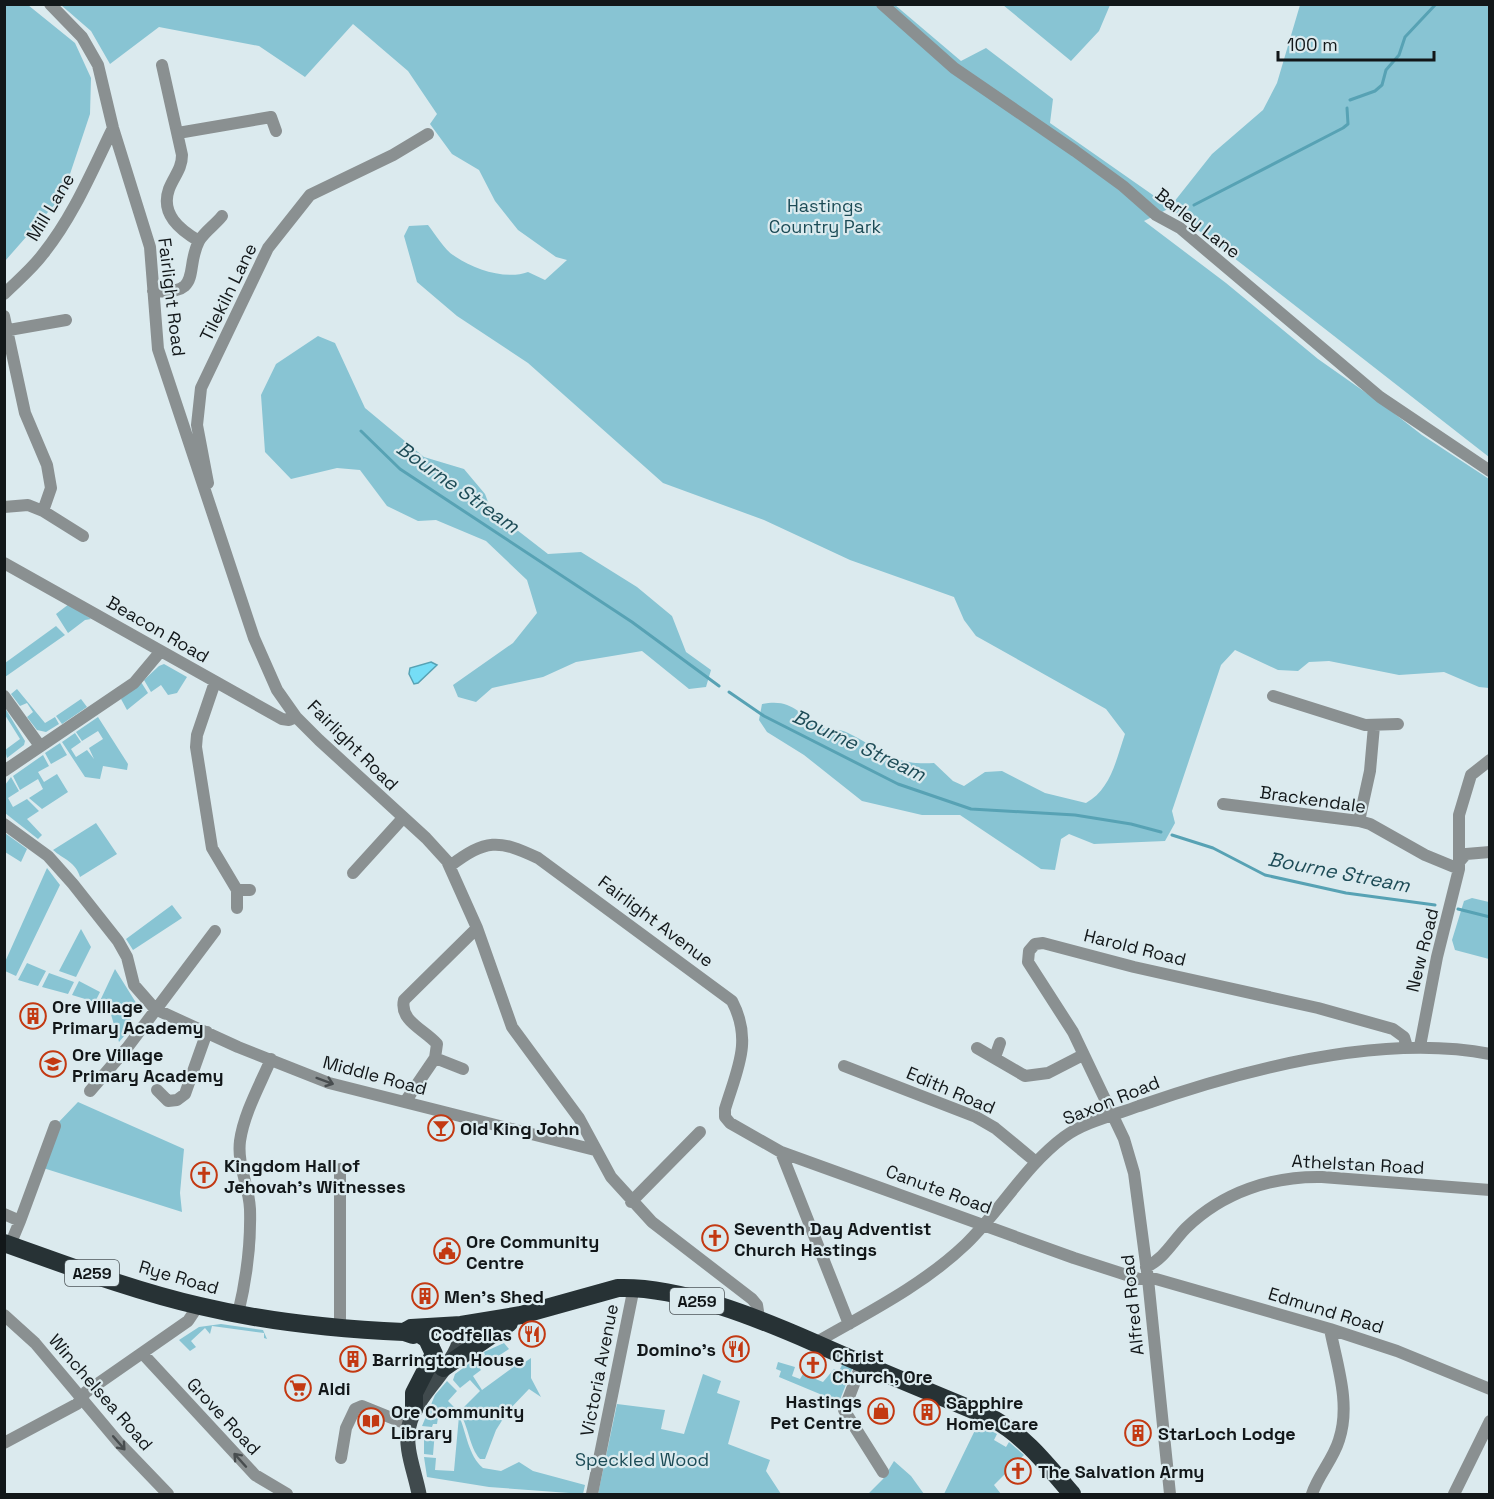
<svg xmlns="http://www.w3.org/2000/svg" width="1494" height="1499" font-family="'Space Grotesk',sans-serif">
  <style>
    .green { fill: #88c4d3 }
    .water { fill: #75ddf6; stroke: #57a2b4; stroke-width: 1.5 }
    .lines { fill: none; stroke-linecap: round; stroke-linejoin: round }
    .stream { stroke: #57a2b4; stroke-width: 3 }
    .minor { stroke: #8a9091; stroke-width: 12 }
    .major { stroke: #404a4d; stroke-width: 15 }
    .highway { stroke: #273235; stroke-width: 18 }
    .oneway { stroke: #484d4f }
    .labels { text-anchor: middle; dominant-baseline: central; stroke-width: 4.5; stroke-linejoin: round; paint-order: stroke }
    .shield { fill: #dbeaee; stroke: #4e5659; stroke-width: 1.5 }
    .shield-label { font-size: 16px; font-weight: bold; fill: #121719 }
    .park-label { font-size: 18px; fill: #1c4b56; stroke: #dbeaee }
    .street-label { font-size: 18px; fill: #121719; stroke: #dbeaee }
    .poi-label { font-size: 18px; font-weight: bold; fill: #121719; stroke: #dbeaee; text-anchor: start }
    .water-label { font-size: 20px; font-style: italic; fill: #1e4c57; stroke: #dbeaee }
  </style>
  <rect width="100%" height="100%" fill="#dbeaee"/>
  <path class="green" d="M 5,4 L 28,5 L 75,43 L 91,78 L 90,114 L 63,195 L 5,261 Z
    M 61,5 L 895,5 L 961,61 L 986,48 L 1053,99 L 1050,123 L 1170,207 L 1212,154 L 1263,110 L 1277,83 L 1300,5 L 1489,5 L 1489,457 L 1170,208 L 1144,221 L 1226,283 L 1318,359 L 1382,404 L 1422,435 L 1489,479 L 1489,688 L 1479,687 L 1444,672 L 1399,675 L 1329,661 L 1309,662 L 1298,671 L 1278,670 L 1235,650 L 1221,665 L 1172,811 L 1175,823 L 1165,841 L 1094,844 L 1069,834 L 1061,839 L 1055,870 L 1041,869 L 960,815 L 922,815 L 862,801 L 804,755 L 767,732 L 759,720 L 762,704 C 792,698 798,714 821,727 C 829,731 840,728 848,733 C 881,749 893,766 934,763 L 953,781 L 964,786 L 985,772 L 1002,771 L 1045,793 L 1086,803 C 1111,789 1116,760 1125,734 L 1106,709 L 976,636 L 964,620 L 954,597 L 850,560 L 764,520 L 663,483 L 528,363 L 457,316 L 417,282 L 404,236 L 409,226 L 428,225 C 436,235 445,251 456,257 C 475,270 507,280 528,272 L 545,280 L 567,260 L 556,257 L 518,230 L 495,201 L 479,170 L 452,154 L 430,124 L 437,114 L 408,71 L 353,24 L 305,77 L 259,46 L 159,27 L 110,64 L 91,31 Z
    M 1003,5 L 1110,5 L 1099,31 L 1071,61 Z
    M 318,336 L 335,343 L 365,408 L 424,457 L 464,469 L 485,494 L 491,510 L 548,554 L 581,552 L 637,587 L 672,616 L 686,652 L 711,670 L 706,687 L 689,689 L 642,651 L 576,662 L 543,677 L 492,688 L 476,702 L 458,697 L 453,685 L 513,643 L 537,613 L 527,580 L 486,541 L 436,520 L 418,521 L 387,506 L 360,470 L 337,468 L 291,479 L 265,452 L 261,395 L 276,364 Z
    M 69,604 L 91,619 L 85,620 L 68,633 L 56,614 Z
    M 56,626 L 65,635 L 5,677 L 5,663 Z
    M 164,664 L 187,677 L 177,693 L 168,695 L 161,685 L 151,692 L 144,680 L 159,666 Z
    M 141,682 L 148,693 L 127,710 L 121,699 Z
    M 17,689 L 45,723 L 55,717 L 59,724 L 46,732 L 37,730 L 27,717 L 33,712 L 27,703 L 20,706 L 11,694 Z
    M 81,699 L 87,707 L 62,724 L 56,716 Z
    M 5,708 L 25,741 L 24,745 L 7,758 L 5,750 L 20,739 L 5,715 Z
    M 98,717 L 128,764 L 127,770 L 103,766 L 100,779 L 85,777 L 62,742 L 75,733 L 81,742 L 71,749 L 76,757 L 87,750 L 94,759 L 89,748 L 103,739 L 98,731 L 82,741 L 76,732 Z
    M 60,743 L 67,755 L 51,764 L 45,753 Z
    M 43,755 L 49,766 L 38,772 L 44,782 L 57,774 L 68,792 L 42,809 L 29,798 L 43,789 L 38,779 L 20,790 L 13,776 Z
    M 11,777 L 19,791 L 8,798 L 13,807 L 27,799 L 39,811 L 27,819 L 42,835 L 38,839 L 5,813 L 5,785 Z
    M 96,823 L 117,854 L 80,877 C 76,862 63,859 53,850 Z
    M 5,833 L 27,849 L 21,862 L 5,852 Z
    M 47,868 L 60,885 L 16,976 L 5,971 L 5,962 Z
    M 1472,898 L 1489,902 L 1489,959 L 1455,950 L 1452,940 L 1464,901 Z
    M 172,905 L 182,918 L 133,950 L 126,939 Z
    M 81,929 L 91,947 L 76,977 L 59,971 Z
    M 27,963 L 46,971 L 38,986 L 18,980 Z
    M 115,969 L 143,1014 L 99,1003 Z
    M 49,973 L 74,982 L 68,994 L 42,987 Z
    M 79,981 L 100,992 L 95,1002 L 72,995 Z
    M 110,1011 L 130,1016 L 132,1027 L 119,1042 Z
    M 78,1102 L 184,1149 L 180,1193 L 182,1212 L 40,1167 L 55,1126 Z
    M 221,1324 L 263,1330 L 267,1339 L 264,1338 L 264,1333 L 212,1326 L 210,1334 L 205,1328 L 191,1341 L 196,1347 L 190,1351 L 179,1340 L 199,1327 Z
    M 504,1343 L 509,1349 L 483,1366 L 479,1359 L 485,1355 L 484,1352 Z
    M 531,1358 L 531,1378 L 541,1397 L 529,1389 L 508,1411 L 496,1430 L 485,1459 L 480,1459 C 469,1447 469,1426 459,1412 L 439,1411 L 437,1424 L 433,1424 L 432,1427 L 422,1426 L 435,1395 L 447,1381 L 457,1391 L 448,1401 L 459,1412 L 480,1391 L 470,1380 L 460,1388 L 453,1380 L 455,1374 L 474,1360 L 481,1370 L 473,1376 L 482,1390 L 519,1363 L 521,1365 Z
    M 778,1362 L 795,1367 L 792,1376 L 800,1379 L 803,1374 L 823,1382 L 834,1369 L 839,1371 L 843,1363 L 853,1367 L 839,1402 L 779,1377 L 781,1371 L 776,1369 Z
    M 703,1374 L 721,1381 L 717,1393 L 740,1401 L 728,1444 L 770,1460 L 766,1471 L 781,1494 L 598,1494 L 617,1404 L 665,1410 L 661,1429 L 684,1434 Z
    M 459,1416 C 467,1434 468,1455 483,1468 L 501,1471 L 519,1462 L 533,1471 L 585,1485 L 583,1494 L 489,1487 L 427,1477 L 424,1457 L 436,1458 L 435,1470 L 454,1471 Z
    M 978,1424 L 997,1434 L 994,1440 L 1006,1447 L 1009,1442 L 1024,1455 L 994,1485 L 1001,1494 L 944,1494 Z
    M 424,1430 L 435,1431 L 433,1455 L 424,1454 Z
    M 894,1461 L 911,1476 L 924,1494 L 868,1494 L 883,1479 Z"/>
  <path class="water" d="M 431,662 L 437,665 L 418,683 L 414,684 L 409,674 L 410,668 Z"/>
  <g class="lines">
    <path class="stream" d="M 1350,100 L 1375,91 L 1382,85 L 1386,70 L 1399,55 L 1405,37 L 1436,4
      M 1194,205 L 1343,128 L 1348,124 L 1347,108
      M 361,431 L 400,469 L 632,622 L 719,686
      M 729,692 L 764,716 L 898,784 L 971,809 L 1075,815 L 1131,824 L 1161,832
      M 1172,835 L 1213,848 L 1265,875 L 1346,893 L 1435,905
      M 1458,909 L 1490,917"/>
    <path class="minor" d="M 50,4 L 82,37 L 98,65 L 113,128 L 150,247 L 158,349 L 254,638 L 277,690 L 296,717 L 319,740 L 426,838 L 447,861 L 477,928 L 512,1027 L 579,1118 L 611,1177 L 652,1222 L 752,1299 L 757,1305 L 759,1318
      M 882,4 L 954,68 L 1075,151 L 1123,186 L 1156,215 L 1180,228 L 1380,397 L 1490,471
      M 162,65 L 182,155 C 182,169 174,176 169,189 C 160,214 180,230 199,241
      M 178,133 L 271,117 L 276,131
      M 153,291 C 204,295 184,270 199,241 C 204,232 216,224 222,216
      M 4,294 C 17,281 32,269 43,254 C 73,217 92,171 113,128
      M 4,316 L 25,413 L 47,465 L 51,488 L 43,511
      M 9,330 L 66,320
      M 208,483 L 197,425 L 201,388 L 268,248 L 310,195 L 393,155 L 428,134
      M 4,507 L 28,505 L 43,511 L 83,536
      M 4,563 L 282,719 L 289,720 L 296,717
      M 215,682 L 197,735 L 196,747 L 212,848 L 237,890 L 250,890
      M 4,696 L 40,746
      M 1273,696 L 1365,725 L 1398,724
      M 4,771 L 134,683 L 160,652
      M 1223,804 L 1359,821 L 1370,824 L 1425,855 L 1459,869
      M 1359,821 L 1370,771 L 1374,726
      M 4,824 L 48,856 L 73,884 L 118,941 L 127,957 L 134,985 L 155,1009 L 238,1047 L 329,1083 L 595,1150
      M 1459,862 L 1466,854 L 1490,852
      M 450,866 C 486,839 498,839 538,858 L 732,1001 C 753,1041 737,1069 725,1109 L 725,1117 L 730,1123 L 781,1152 L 1074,1258 L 1139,1279 L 1156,1279 L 1330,1329 L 1397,1351 L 1490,1389
      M 353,873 L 403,818
      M 237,890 L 237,908
      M 1420,1046 L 1437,957 L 1459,869 L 1459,815 L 1471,775 L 1490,760
      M 977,1048 L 1025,1076 L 1048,1073 L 1083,1055
      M 995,1057 L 1000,1043
      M 435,1058 L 463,1069
      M 844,1066 L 976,1117 L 995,1128 L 1036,1162
      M 157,1090 L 168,1101 L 177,1100 L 185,1094 L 207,1032
      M 90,1091 L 127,1048 L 215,931
      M 405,1102 L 435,1058 L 437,1044 C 425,1030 399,1021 404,1000 L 477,928
      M 781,1152 L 849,1324
      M 631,1202 L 700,1132
      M 4,1214 L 20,1221 L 10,1245
      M 20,1221 L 55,1126
      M 1146,1267 C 1164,1259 1173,1241 1186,1228 C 1223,1192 1272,1176 1322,1177 L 1490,1190
      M 238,1314 C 246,1281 251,1243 250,1209 C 249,1186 237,1165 240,1141 C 244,1113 260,1085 271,1059
      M 4,1315 L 35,1343 L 119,1443 L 168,1494
      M 340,1329 L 340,1169
      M 815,1343 C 867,1313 922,1286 966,1244 C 1001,1210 1025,1166 1064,1137 C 1084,1122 1115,1115 1139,1106 C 1242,1070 1382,1033 1490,1054
      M 143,1354 L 255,1475 L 287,1494
      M 862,1363 L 844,1410 L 883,1472
      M 4,1443 L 77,1404 L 86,1392 L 188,1321 L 198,1306
      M 341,1458 L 346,1428 L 355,1409 L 362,1406 L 409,1425
      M 592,1494 L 634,1287
      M 1170,1494 L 1148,1279 L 1134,1173 L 1124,1139 L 1073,1032 L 1028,962 L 1029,951 L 1035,944 L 1043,943 L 1134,967 L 1318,1008 L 1393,1029 L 1404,1037 L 1407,1047
      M 1312,1494 C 1318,1475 1333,1460 1339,1440 C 1351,1404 1337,1365 1330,1329
      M 1454,1494 L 1490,1421"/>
    <path class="major" d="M 419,1494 C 415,1472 404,1448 409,1426 C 417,1388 465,1362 461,1325"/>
    <path class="highway" d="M 4,1243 C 69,1266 134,1291 200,1306 C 267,1322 335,1329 404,1332 L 413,1335
      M 404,1332 L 411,1328 L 461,1325 L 521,1315 L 618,1288 C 680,1286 758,1318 815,1343 C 873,1369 933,1393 992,1418 C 1026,1437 1047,1465 1072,1494
      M 443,1368 L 509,1323
      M 414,1410 L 414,1393 L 434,1354 L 427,1339 L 421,1335"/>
  </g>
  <defs><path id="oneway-shaft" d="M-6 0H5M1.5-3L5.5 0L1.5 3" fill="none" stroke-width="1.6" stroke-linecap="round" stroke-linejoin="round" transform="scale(1.5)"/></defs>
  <g class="oneway">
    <use href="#oneway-shaft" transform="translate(325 1081) rotate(20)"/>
    <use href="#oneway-shaft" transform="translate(119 1443) rotate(49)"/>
    <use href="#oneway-shaft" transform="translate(240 1460) rotate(-132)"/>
  </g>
  <defs>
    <g id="building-ring" transform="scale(1.35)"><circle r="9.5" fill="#dbeaee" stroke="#c33912" stroke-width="1.5"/><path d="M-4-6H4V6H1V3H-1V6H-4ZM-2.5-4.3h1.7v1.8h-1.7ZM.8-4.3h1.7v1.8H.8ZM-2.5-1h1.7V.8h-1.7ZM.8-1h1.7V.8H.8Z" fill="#c33912"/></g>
    <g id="school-ring" transform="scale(1.35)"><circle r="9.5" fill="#dbeaee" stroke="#c33912" stroke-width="1.5"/><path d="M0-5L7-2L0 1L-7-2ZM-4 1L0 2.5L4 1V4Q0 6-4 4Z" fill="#c33912"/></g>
    <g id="bar-ring" transform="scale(1.35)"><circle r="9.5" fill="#dbeaee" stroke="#c33912" stroke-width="1.5"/><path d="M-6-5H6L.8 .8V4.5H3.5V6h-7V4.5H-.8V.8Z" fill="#c33912"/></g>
    <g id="church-ring" transform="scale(1.35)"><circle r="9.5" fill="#dbeaee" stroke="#c33912" stroke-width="1.5"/><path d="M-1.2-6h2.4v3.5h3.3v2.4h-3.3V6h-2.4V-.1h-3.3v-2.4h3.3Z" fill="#c33912"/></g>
    <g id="civic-ring" transform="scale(1.35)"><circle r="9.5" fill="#dbeaee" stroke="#c33912" stroke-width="1.5"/><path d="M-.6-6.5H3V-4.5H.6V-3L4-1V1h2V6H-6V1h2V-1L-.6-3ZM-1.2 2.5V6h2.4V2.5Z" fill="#c33912"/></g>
    <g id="restaurant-ring" transform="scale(1.35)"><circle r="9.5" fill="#dbeaee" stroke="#c33912" stroke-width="1.5"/><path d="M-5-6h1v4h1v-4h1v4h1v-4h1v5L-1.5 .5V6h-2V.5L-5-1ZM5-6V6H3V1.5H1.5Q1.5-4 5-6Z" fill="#c33912"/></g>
    <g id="supermarket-ring" transform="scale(1.35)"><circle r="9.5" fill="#dbeaee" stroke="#c33912" stroke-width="1.5"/><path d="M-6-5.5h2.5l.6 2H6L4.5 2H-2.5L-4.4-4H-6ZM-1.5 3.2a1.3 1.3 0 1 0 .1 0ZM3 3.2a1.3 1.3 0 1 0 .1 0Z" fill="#c33912"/></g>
    <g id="shop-ring" transform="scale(1.35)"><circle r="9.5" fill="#dbeaee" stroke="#c33912" stroke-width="1.5"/><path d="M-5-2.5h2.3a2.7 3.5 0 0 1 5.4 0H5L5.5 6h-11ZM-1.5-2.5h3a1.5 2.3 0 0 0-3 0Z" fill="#c33912"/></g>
    <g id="library-ring" transform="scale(1.35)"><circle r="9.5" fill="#dbeaee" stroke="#c33912" stroke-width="1.5"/><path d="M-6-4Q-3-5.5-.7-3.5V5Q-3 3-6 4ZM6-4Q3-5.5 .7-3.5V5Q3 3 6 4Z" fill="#c33912"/></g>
  </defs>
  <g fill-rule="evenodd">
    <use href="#building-ring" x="33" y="1016"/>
    <use href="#school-ring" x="53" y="1064"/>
    <use href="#bar-ring" x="441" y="1128"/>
    <use href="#church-ring" x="204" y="1175"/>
    <use href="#church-ring" x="715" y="1238"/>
    <use href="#civic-ring" x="447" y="1251"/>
    <use href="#building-ring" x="425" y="1296"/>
    <use href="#restaurant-ring" x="532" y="1334"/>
    <use href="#restaurant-ring" x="736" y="1349"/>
    <use href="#building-ring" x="353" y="1359"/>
    <use href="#church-ring" x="813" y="1365"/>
    <use href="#supermarket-ring" x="298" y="1388"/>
    <use href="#shop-ring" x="881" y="1411"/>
    <use href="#building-ring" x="927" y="1412"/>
    <use href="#library-ring" x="371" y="1421"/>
    <use href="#building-ring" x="1138" y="1433"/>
    <use href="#church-ring" x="1018" y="1471"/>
  </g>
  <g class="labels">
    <g class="shield">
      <rect x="65" y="1260" width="54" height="26" rx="4.5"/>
      <rect x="670" y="1288" width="54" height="26" rx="4.5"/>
    </g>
    <g class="shield-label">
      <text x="92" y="1273">A259</text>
      <text x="697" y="1301">A259</text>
    </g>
    <g class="park-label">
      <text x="825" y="205">Hastings<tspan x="825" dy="21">Country Park</tspan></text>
      <text x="642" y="1459">Speckled Wood</text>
    </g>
    <g class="street-label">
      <text transform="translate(50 207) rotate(-59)">Mill Lane</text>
      <text transform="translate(1198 223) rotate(38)">Barley Lane</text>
      <text transform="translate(228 292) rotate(-64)">Tilekiln Lane</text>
      <text transform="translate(172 297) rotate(83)">Fairlight Road</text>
      <text transform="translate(158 629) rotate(30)">Beacon Road</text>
      <text transform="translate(353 745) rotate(45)">Fairlight Road</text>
      <text transform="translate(1313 799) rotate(8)">Brackendale</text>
      <text transform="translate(656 921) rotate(37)">Fairlight Avenue</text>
      <text transform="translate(1135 947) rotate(14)">Harold Road</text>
      <text transform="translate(1422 950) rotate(-76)">New Road</text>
      <text transform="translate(375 1075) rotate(15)">Middle Road</text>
      <text transform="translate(951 1090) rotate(23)">Edith Road</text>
      <text transform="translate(1111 1100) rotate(-22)">Saxon Road</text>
      <text transform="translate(1358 1164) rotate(3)">Athelstan Road</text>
      <text transform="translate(939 1189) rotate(20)">Canute Road</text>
      <text transform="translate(179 1277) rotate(16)">Rye Road</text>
      <text transform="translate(1132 1305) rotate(-96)">Alfred Road</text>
      <text transform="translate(1326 1310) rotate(17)">Edmund Road</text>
      <text transform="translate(599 1370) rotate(-79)">Victoria Avenue</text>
      <text transform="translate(101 1392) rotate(49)">Winchelsea Road</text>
      <text transform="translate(224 1416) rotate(47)">Grove Road</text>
    </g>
    <g class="poi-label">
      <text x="52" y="1006">Ore VIllage<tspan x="52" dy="21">Primary Academy</tspan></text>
      <text x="72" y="1054">Ore Village<tspan x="72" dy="21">Primary Academy</tspan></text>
      <text x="460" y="1128">Old King John</text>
      <text x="224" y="1165">Kingdom Hall of<tspan x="224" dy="21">Jehovah's Witnesses</tspan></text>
      <text x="734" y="1228">Seventh Day Adventist<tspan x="734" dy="21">Church Hastings</tspan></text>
      <text x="466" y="1241">Ore Community<tspan x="466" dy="21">Centre</tspan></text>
      <text x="444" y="1296">Men's Shed</text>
      <text x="512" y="1334" text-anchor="end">Codfellas</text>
      <text x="716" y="1349" text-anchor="end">Domino's</text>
      <text x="832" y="1355">Christ<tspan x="832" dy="21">Church, Ore</tspan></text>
      <text x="372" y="1359">Barrington House</text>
      <text x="318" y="1388">Aldi</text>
      <text x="862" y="1401" text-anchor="end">Hastings<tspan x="862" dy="21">Pet Centre</tspan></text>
      <text x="946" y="1402">Sapphire<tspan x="946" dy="21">Home Care</tspan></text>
      <text x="391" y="1411">Ore Community<tspan x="391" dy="21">Library</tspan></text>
      <text x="1158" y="1433">StarLoch Lodge</text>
      <text x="1038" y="1471">The Salvation Army</text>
    </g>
    <g class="water-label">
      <text transform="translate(458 487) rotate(35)">Bourne Stream</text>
      <text transform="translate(859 745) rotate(25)">Bourne Stream</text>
      <text transform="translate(1339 872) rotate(11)">Bourne Stream</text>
    </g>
  </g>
  <rect width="1494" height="1499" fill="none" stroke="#121719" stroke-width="12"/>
  <path d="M1278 51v9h156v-9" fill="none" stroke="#121719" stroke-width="3"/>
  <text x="1287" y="51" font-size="18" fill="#121719" stroke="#dbeaee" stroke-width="4.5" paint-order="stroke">100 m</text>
</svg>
